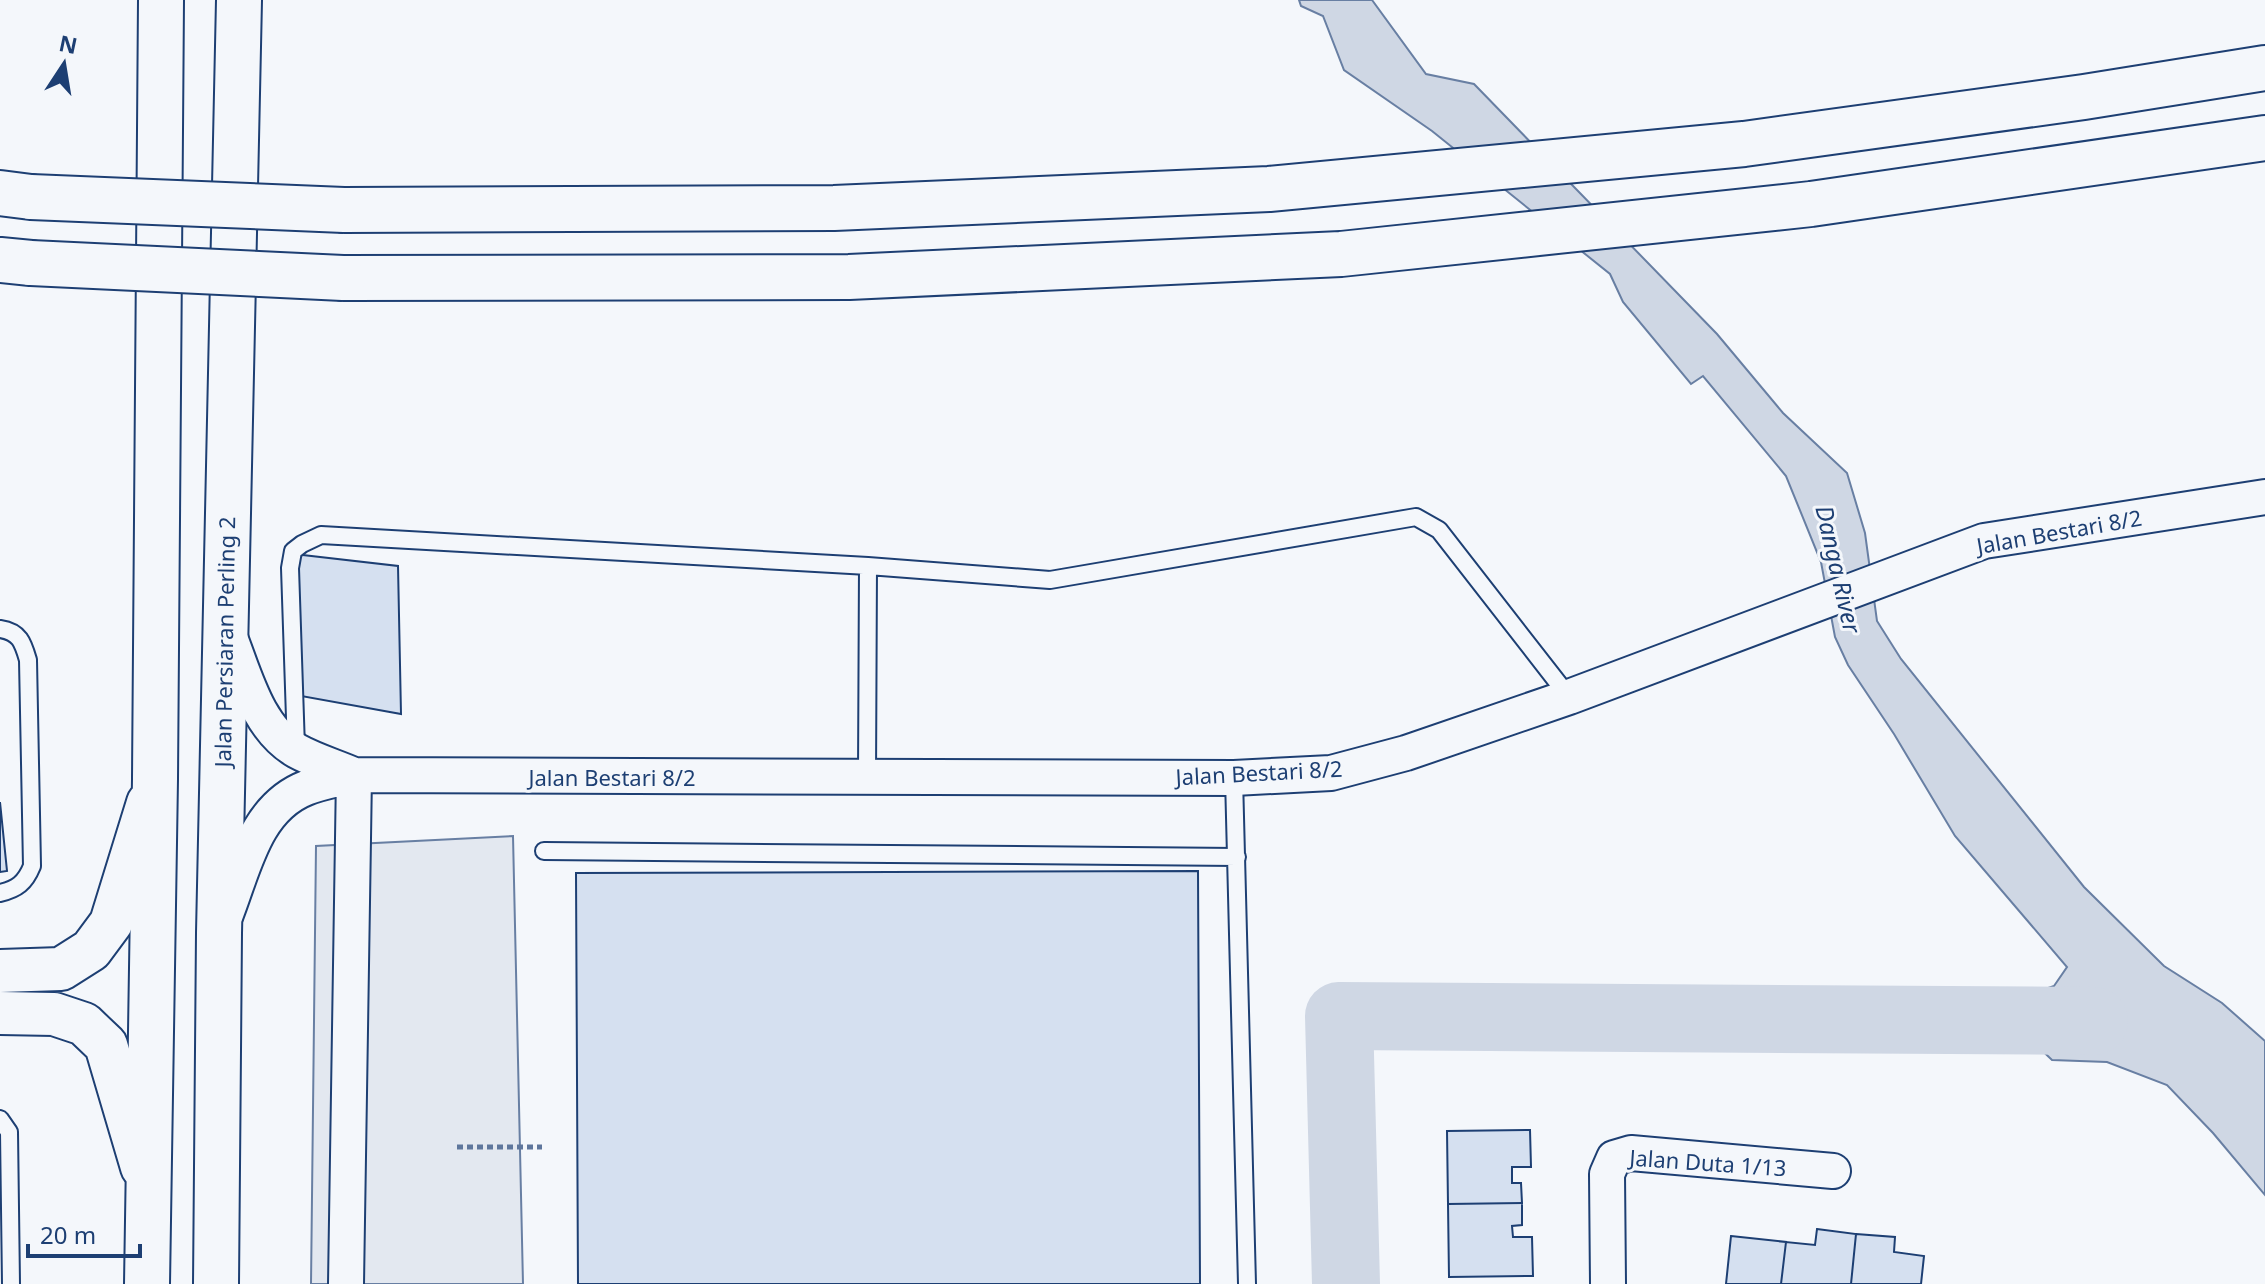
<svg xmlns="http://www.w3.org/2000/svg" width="2265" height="1284" font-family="'Noto Sans',sans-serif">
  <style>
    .parking { fill: #e3e8f0; stroke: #687fa3; stroke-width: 2 }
    .water { fill: #cfd7e4; stroke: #687fa3; stroke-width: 2 }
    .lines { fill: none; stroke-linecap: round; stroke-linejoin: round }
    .river { stroke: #cfd7e4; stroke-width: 68 }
    .building { fill: #d5e0f0; stroke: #1d3f73; stroke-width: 2 }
    .service-casing { stroke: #1d3f73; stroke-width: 20 }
    .minor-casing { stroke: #1d3f73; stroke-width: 38 }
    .tertiary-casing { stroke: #1d3f73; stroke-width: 46 }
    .primary-casing { stroke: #1d3f73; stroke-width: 48 }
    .motorway-casing { stroke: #1d3f73; stroke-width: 48 }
    .path { stroke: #5e769c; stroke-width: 5; stroke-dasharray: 6 4; stroke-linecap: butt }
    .service { stroke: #f4f7fb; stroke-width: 16 }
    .minor { stroke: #f4f7fb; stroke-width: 34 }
    .tertiary { stroke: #f4f7fb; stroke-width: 42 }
    .primary { stroke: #f4f7fb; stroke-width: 44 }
    .motorway { stroke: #f4f7fb; stroke-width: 44 }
    .motorway-bridge-casing { stroke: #1d3f73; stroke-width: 48; stroke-linecap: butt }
    .motorway-bridge { stroke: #f4f7fb; stroke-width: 44 }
    .labels { text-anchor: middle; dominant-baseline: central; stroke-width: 6; stroke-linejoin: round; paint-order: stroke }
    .street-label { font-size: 22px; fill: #1d3f73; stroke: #f4f7fb }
    .water-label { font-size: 24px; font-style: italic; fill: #1d3f73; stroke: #f4f7fb }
  </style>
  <rect width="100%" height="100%" fill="#f4f7fb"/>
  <path class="parking" d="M 513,836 L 523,1284 L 311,1284 L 316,846 Z"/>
  <path class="water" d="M 1299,0 L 1372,0 L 1426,74 L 1474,84 L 1717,334 L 1783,413 L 1847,473 L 1865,533 L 1877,621 L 1901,659 L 2084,887 L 2164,966 L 2222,1003 L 2265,1041 L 2265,1195 L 2213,1133 L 2167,1085 L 2107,1062 L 2052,1060 L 2028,1037 L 2008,1035 L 2002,1021 L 2008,1002 L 2054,986 L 2067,967 L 1955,836 L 1894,734 L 1848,665 L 1835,637 L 1821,562 L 1786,476 L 1703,376 L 1691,384 L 1623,302 L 1610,274 L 1432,131 L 1344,70 L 1323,16 L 1301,6 Z"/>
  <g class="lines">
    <path class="river" d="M 1346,1284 L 1339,1016 L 2094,1021"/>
  </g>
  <path class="building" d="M 294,554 L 398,566 L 401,714 L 301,696 Z
    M 0,802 L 7,871 L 0,872 Z
    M 1198,871 L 1200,1284 L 578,1284 L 576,873 Z
    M 1530,1130 L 1531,1167 L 1512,1167 L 1512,1183 L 1521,1183 L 1522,1203 L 1448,1204 L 1447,1131 Z
    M 1522,1203 L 1522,1225 L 1512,1226 L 1513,1237 L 1532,1237 L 1533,1276 L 1449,1277 L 1448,1204 Z
    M 1817,1229 L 1856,1234 L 1851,1284 L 1781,1284 L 1786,1242 L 1815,1245 Z
    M 1856,1234 L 1895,1237 L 1894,1252 L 1924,1256 L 1921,1284 L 1851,1284 Z
    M 1731,1236 L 1786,1242 L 1781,1284 L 1726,1284 Z"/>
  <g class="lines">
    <g class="service-casing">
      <path id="service" d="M 0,629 C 20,632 23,643 28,660 L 32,866 C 25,883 17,889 0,893
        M 296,748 L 290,568 L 293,551 L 302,544 L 321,535 L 868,566 L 1050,580 L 1416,517 L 1439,530 L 1569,697
        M 867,777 L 868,566
        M 1234,778 L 1247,1284
        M 544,851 L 1237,857
        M 0,1119 L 9,1132 L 11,1284"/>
    </g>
    <g class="minor-casing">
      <path id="minor" d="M 229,635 C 245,675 257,728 297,751 C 315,761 336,767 354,775
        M 226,914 C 244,868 255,808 306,788 C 321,782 339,779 354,775 L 1234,778 L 1331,773 L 1406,753 L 1569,697 L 1984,541 L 2265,497
        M 346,1284 L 354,775
        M 1608,1284 L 1607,1174 L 1614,1158 L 1631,1153 L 1833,1171"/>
    </g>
    <g class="tertiary-casing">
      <path id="tertiary" d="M 0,971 L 61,969 L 91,950 L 111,923 L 148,803
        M 0,1013 L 54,1014 L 84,1024 L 106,1045 L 142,1167"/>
    </g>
    <g class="primary-casing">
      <path id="primary" d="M 147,1284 L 155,779 L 161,0
        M 216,1284 L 219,933 L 239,0"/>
    </g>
    <g class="motorway-casing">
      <path id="motorway" d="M 0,193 L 31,197
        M 344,210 L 834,208 L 1269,189 L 1744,144 L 2084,97 L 2265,68
        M 0,260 L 31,263
        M 343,278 L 849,277 L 1341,254 L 1811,204 L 2265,138"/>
    </g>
    <path class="path" d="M 457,1147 L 542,1147"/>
    <use href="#service" class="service"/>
    <use href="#minor" class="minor"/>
    <use href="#tertiary" class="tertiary"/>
    <use href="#primary" class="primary"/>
    <use href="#motorway" class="motorway"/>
    <g class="motorway-bridge-casing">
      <path id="motorway-bridge" d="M 31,197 L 344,210
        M 31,263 L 343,278"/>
    </g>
    <use href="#motorway-bridge" class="motorway-bridge"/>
  </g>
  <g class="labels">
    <g class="street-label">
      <text transform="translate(2059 531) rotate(-10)">Jalan Bestari 8/2</text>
      <text transform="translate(224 642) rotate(-89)">Jalan Persiaran Perling 2</text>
      <text transform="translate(1259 772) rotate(-3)">Jalan Bestari 8/2</text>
      <text x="612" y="777">Jalan Bestari 8/2</text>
      <text transform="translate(1708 1162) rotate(4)">Jalan Duta 1/13</text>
    </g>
    <g class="water-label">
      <text transform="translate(1839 569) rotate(77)">Danga River</text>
    </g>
  </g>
  <g transform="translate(64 64) rotate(12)" stroke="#f4f7fb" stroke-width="6" paint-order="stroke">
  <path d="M0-6L14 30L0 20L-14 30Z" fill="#1d3f73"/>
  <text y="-12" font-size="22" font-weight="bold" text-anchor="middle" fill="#1d3f73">N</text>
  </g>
  <path d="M28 1244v12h112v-12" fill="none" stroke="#1d3f73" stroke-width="4"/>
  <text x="40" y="1244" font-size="24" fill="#1d3f73" stroke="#f4f7fb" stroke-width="6" paint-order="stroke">20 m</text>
</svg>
